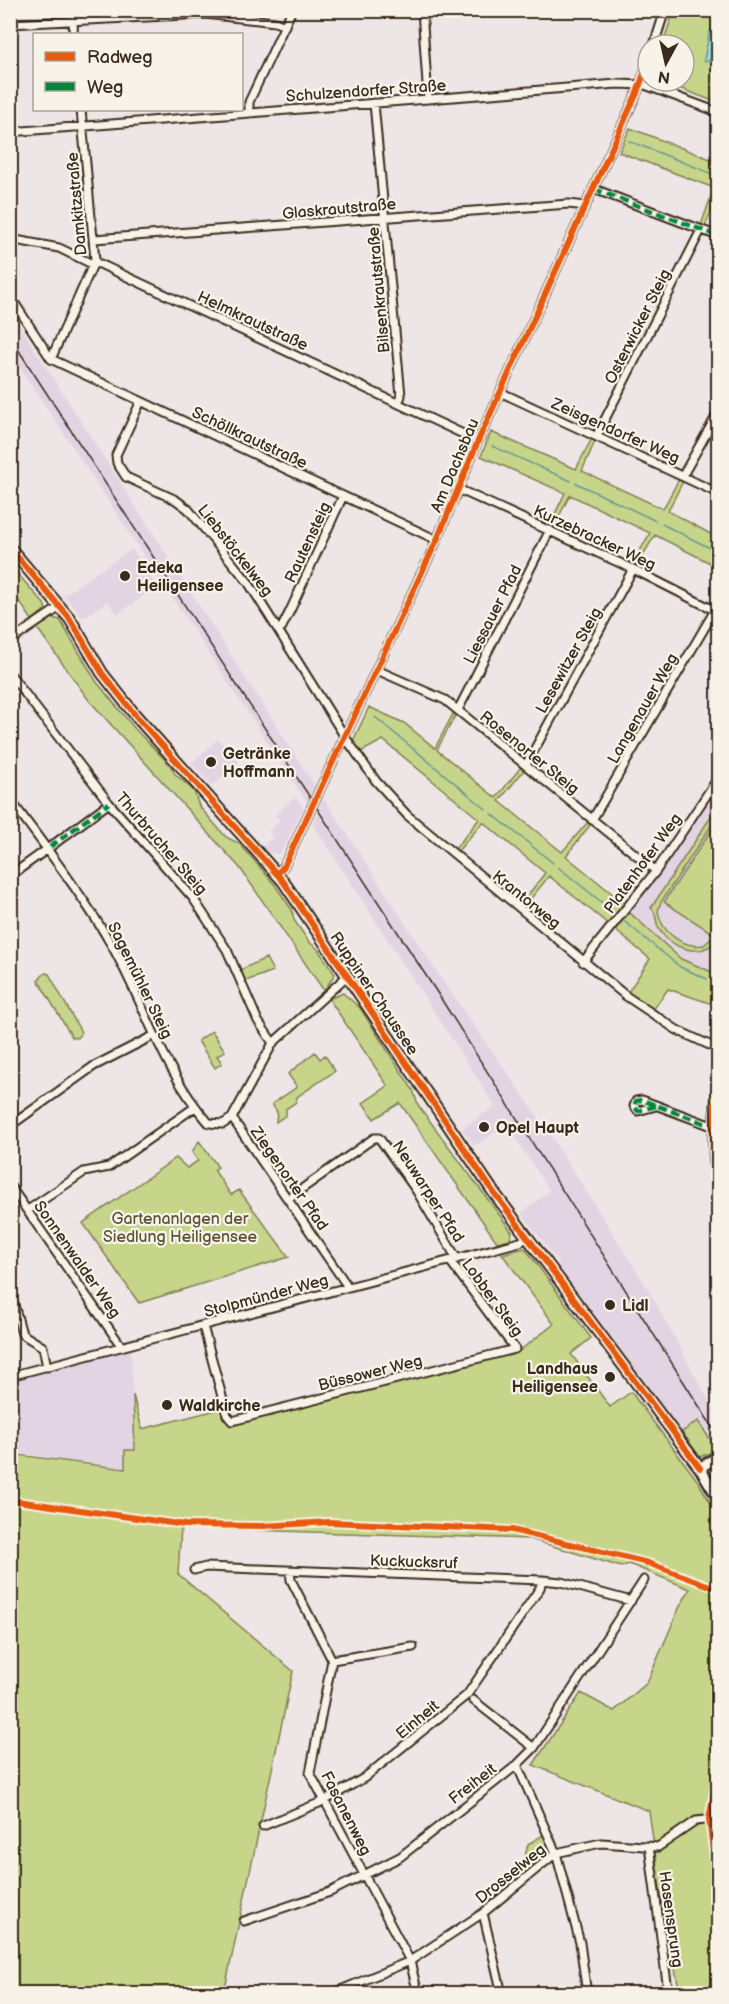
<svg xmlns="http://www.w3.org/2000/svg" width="729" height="2004" font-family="'Balsamiq Sans',sans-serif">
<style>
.built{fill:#e3d4e3}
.green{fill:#c6d589;stroke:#808054;stroke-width:1.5}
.water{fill:#8bdde2;stroke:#6b9594;stroke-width:1.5}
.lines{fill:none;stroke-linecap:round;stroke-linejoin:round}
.stream{stroke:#6b9594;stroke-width:1.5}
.street-casing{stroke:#3b2a1e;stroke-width:11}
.secondary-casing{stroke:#3b2a1e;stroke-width:14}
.street{stroke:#f7f3e8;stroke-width:7}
.secondary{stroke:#f7f3e8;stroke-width:9}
.tram{stroke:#3b2a1e;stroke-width:1.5}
.quiet{stroke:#00873e;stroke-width:4.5;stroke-dasharray:9 4.5;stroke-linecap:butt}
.cycleway-casing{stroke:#f7f3e8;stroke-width:10}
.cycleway{stroke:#e8590c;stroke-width:6}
.poi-dot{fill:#3b2a1e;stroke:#f7f3e8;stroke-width:2}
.labels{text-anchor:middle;stroke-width:4.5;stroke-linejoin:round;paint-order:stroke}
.street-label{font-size:16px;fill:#3b2a1e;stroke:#f7f3e8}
.poi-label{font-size:16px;font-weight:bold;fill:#3b2a1e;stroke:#f7f3e8;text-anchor:start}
.park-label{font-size:16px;fill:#5e5539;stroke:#f7f3e8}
</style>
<rect width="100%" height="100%" fill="#eee5e6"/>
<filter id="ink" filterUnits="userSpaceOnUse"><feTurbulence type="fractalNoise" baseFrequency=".0167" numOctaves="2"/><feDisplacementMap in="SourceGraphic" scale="12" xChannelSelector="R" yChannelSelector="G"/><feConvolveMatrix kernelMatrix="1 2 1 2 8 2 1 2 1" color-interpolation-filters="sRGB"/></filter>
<g filter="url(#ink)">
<!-- built -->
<path class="built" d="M10 311 315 786 307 802 11 354Z
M132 549 157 587 117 614 108 601 83 618 64 595Z
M218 739 239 762 212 786 191 763Z
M718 786V965L712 972 681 959 629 912 668 862Z
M295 797 303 808 284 847 279 854 269 853 262 846 273 838 269 831 280 821 275 815Z
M323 797 442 980 546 1128 648 1289 718 1418 717 1450 698 1421 682 1432 558 1266 560 1264 521 1213 550 1191 507 1125 474 1146 462 1129 495 1106 313 824Z
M131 1349 135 1450 125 1469 13 1452 11 1380Z"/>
<!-- green -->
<path class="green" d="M674 11H718V103L661 81H684V45H662Z
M630 128 718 162V192L705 227 701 225 714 188 619 152Z
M491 432 576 469 592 438 596 439 582 471 663 509 679 479 683 481 668 511 718 538V567L655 535 637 565 633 563 650 533 570 495 554 526 550 524 565 493 481 456Z
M10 565 44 604 46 609 32 620 11 589 14 587 11 582Z
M53 618 60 620 96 681 135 729 170 765 175 774 194 791 199 806 226 837 240 844 275 885 292 910 294 920 309 942 317 948 335 974 324 991 240 868 88 699 37 628Z
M369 707 404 723 435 748 454 712 456 714 437 750 496 798 521 767 524 770 499 801 562 852 588 822 591 824 566 856 625 904 608 924 549 876 524 907 521 904 545 873 483 822 457 852 454 850 479 819 383 740 361 752 353 741Z
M714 812 718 814V821L711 826 661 902 658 911C661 933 683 948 704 945L718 932V938C703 960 671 949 659 929 655 922 657 912 651 908Z
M712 829 718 833V929L715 935 664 902Z
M629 912 681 959 712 972 718 965V1006L668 989 653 1010 628 992 650 959 615 930Z
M266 958 273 971 246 981 240 970Z
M45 973 49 974 81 1032 78 1038 72 1037 38 980Z
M343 993 360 1008 413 1090 418 1105 512 1232 510 1239 497 1242 400 1103 374 1119 363 1103 388 1086 329 999Z
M212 1031 225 1051 217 1056 222 1063 215 1068 198 1041Z
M315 1052 320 1059 325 1055 335 1071 297 1097 296 1102 286 1109V1115L276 1122 277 1112 272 1104 297 1087 288 1074Z
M199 1141 218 1167 214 1170 231 1195 239 1190 289 1257 139 1303 83 1223 176 1158 187 1168 198 1161 192 1152Z
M525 1248 591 1338 571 1354 610 1407 631 1392 697 1480 718 1515V1993H680L664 1917 649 1811 533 1765 581 1693 614 1711 647 1683 680 1606 690 1589 629 1564 621 1567 530 1539 181 1528 178 1574 293 1671 224 1993H11V1454L125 1469V1450H135L133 1395 142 1429 220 1409 232 1421 515 1349 519 1351 554 1324 502 1254Z
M698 1421 717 1450 700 1457 682 1432Z
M545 1834 552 1851 534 1868 525 1856 528 1844Z"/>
<!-- water -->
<path class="water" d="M718 19V64L712 59 705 62 704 59 709 34Z"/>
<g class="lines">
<!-- stream -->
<path class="stream" d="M629 141 718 176
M492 446 571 481
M576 483 656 521
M662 524 718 552
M375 717 486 809
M491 813 553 863
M558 867 615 913
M624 921 680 967 707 979"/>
<defs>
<path id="street" d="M422 10 428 99
M10 24 205 14 275 22 285 26
M73 34 74 10
M654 45 665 10
M374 103 401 396 398 403
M249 112V102L292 10
M10 132 617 84 645 85 718 112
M594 189 718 236
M10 239 59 248 90 263 100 264 478 441
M94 239 569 204 585 206
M10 296 51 359
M51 359 437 540
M51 359 95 260 81 110
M502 393 718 493
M141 401 116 455 117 463 126 477 176 500 188 509 248 582 345 737 376 781 407 815 626 996 677 1030 718 1049
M597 435 701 230
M683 475 718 413
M458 489 633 569 718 612
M278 629 282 627 290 611 343 496
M10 641 60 607
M377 670 445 700 656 871
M10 674 109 803 193 898 227 950 258 1021 273 1043
M458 710 550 530
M526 765 633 569
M10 799C45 847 83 895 112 946 146 1006 162 1070 209 1123L223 1124 232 1118 273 1043 347 976
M592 820 715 610
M50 847 109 803
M277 874 284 866 437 540 478 441 637 93 648 62
M10 876 46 850
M583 962 656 871 718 778
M718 1082C712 1119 710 1154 718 1190
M656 1106 638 1111 634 1106 636 1101 642 1100 712 1126
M232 1118 348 1287
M10 1126 94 1066 153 1036
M10 1186 122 1347
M289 1198 374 1138H379L416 1190 457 1259
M28 1210 84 1172 109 1167 195 1107
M10 1290 22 1334 43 1347 47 1367
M203 1326 227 1415 232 1421 515 1349 450 1261
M10 1376 520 1242 527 1238
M194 1570 206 1567 542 1580 561 1582 631 1601
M290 1571 291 1580 332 1660 310 1773 410 1961 418 1994
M332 1660 413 1647
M473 1700 534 1748
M517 1765 556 1853 580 1943 587 1994
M263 1826 324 1801 364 1778 467 1695 540 1588 542 1580
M649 1846 667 1983 672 1994
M483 1913 502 1994
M244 1921 330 1892 400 1857 517 1765 534 1748 644 1580
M331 1994 410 1961 483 1913 556 1853 601 1843 658 1847 696 1821 715 1819"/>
<path id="secondary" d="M10 548 70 619 102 673 136 716 283 881 492 1190 700 1468 718 1498
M700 1468 718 1456
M718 1794 715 1819 718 1844"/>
</defs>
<!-- street casing -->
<use href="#street" class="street-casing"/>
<!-- secondary casing -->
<use href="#secondary" class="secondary-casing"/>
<!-- street -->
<use href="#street" class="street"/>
<!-- secondary -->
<use href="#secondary" class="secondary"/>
<!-- tram -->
<path class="tram" d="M10 337 438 994 718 1436"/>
<!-- quiet -->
<path class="quiet" d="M594 189 718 236
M50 847 109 803
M656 1106 638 1111 634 1106 636 1101 642 1100 712 1126"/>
<defs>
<path id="cycleway" d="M10 548 70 619 102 673 136 716 283 881 492 1190 700 1468
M277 874 284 866 437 540 478 441 637 93 648 62
M718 1082C712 1119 710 1154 718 1190
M10 1500 185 1525 263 1526 329 1522 512 1530 648 1563 718 1589
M718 1769 709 1819 718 1887"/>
</defs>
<!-- cycleway casing -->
<use href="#cycleway" class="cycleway-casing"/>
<!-- cycleway -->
<use href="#cycleway" class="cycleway"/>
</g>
</g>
<!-- markers -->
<g class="poi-dot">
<circle cx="125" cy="576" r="6"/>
<circle cx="211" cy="762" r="6"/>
<circle cx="484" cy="1127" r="6"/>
<circle cx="610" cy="1305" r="6"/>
<circle cx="610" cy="1377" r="6"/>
<circle cx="167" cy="1405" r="6"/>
</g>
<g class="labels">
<!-- street labels -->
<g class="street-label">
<text transform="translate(366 90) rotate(-4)" y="6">Schulzendorfer Straße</text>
<text transform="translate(76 204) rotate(-95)" y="6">Damkitzstraße</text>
<text transform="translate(339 208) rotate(-5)" y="6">Glaskrautstraße</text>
<text transform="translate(378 290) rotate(-95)" y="6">Bilsenkrautstraße</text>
<text transform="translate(253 320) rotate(25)" y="6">Helmkrautstraße</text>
<text transform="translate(637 326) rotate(-63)" y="6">Osterwicker Steig</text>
<text transform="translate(616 430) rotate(24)" y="6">Zeisgendorfer Weg</text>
<text transform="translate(250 437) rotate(25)" y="6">Schöllkrautstraße</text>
<text transform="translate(454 465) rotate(-67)" y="6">Am Dachsbau</text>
<text transform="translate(595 537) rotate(25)" y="6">Kurzebracker Weg</text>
<text transform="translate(307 542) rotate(-65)" y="6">Rautensteig</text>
<text transform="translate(236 550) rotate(52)" y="6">Liebstöckelweg</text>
<text transform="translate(492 614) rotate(-63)" y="6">Liessauer Pfad</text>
<text transform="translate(568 660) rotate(-61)" y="6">Lesewitzer Steig</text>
<text transform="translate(642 708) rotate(-60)" y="6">Langenauer Weg</text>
<text transform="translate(530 752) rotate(39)" y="6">Rosenorter Steig</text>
<text transform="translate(162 843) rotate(49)" y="6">Thurbrucher Steig</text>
<text transform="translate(642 863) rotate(-54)" y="6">Platenhofer Weg</text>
<text transform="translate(527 899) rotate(39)" y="6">Krantorweg</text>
<text transform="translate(141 980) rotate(64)" y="6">Sagemühler Steig</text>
<text transform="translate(375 993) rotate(56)" y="6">Ruppiner Chaussee</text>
<text transform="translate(290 1178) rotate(55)" y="6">Ziegenorter Pfad</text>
<text transform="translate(429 1191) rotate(57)" y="6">Neuwarper Pfad</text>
<text transform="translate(78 1259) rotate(55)" y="6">Sonnenwalder Weg</text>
<text transform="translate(266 1295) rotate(-15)" y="6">Stolpmünder Weg</text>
<text transform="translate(493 1297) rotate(54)" y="6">Lobber Steig</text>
<text transform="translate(370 1372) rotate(-14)" y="6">Büssower Weg</text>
<text transform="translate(414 1561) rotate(2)" y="6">Kuckucksruf</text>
<text transform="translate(417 1719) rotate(-40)" y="6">Einheit</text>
<text transform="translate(472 1783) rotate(-38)" y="6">Freiheit</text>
<text transform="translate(347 1813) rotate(63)" y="6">Fasanenweg</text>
<text transform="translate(510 1873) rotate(-39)" y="6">Drosselweg</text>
<text transform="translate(672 1919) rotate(82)" y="6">Hasensprung</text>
</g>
<!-- poi labels -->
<g class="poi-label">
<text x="137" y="573">Edeka<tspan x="137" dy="18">Heiligensee</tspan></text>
<text x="223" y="759">Getränke<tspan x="223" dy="18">Hoffmann</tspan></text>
<text x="496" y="1133">Opel Haupt</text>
<text x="622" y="1311">Lidl</text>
<text x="598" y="1374" text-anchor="end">Landhaus<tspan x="598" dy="18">Heiligensee</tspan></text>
<text x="179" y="1411">Waldkirche</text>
</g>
<!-- park labels -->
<g class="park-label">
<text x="180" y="1224">Gartenanlagen der<tspan x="180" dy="18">Siedlung Heiligensee</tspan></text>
</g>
</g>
<!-- margin -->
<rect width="729" height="2004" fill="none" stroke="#f7f3e8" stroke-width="36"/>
<rect x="18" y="18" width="693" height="1968" fill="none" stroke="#3b2a1e" stroke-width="2" filter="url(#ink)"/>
<!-- legend -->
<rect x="33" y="33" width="210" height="78" fill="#f7f3e8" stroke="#aca397" stroke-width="1.5"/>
<rect x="45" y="52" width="30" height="9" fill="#e8590c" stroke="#aca397" stroke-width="1.5"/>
<text x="87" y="63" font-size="18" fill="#3b2a1e">Radweg</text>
<rect x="45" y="82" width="30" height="9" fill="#00873e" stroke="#aca397" stroke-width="1.5"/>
<text x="87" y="93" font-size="18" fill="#3b2a1e">Weg</text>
<!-- north arrow -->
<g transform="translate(666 63) rotate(188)"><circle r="28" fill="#f7f3e8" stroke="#aca397" stroke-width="1.5"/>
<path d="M0-4.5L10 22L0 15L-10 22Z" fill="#3b2a1e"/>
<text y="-9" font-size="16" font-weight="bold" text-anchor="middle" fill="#3b2a1e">N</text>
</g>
</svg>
